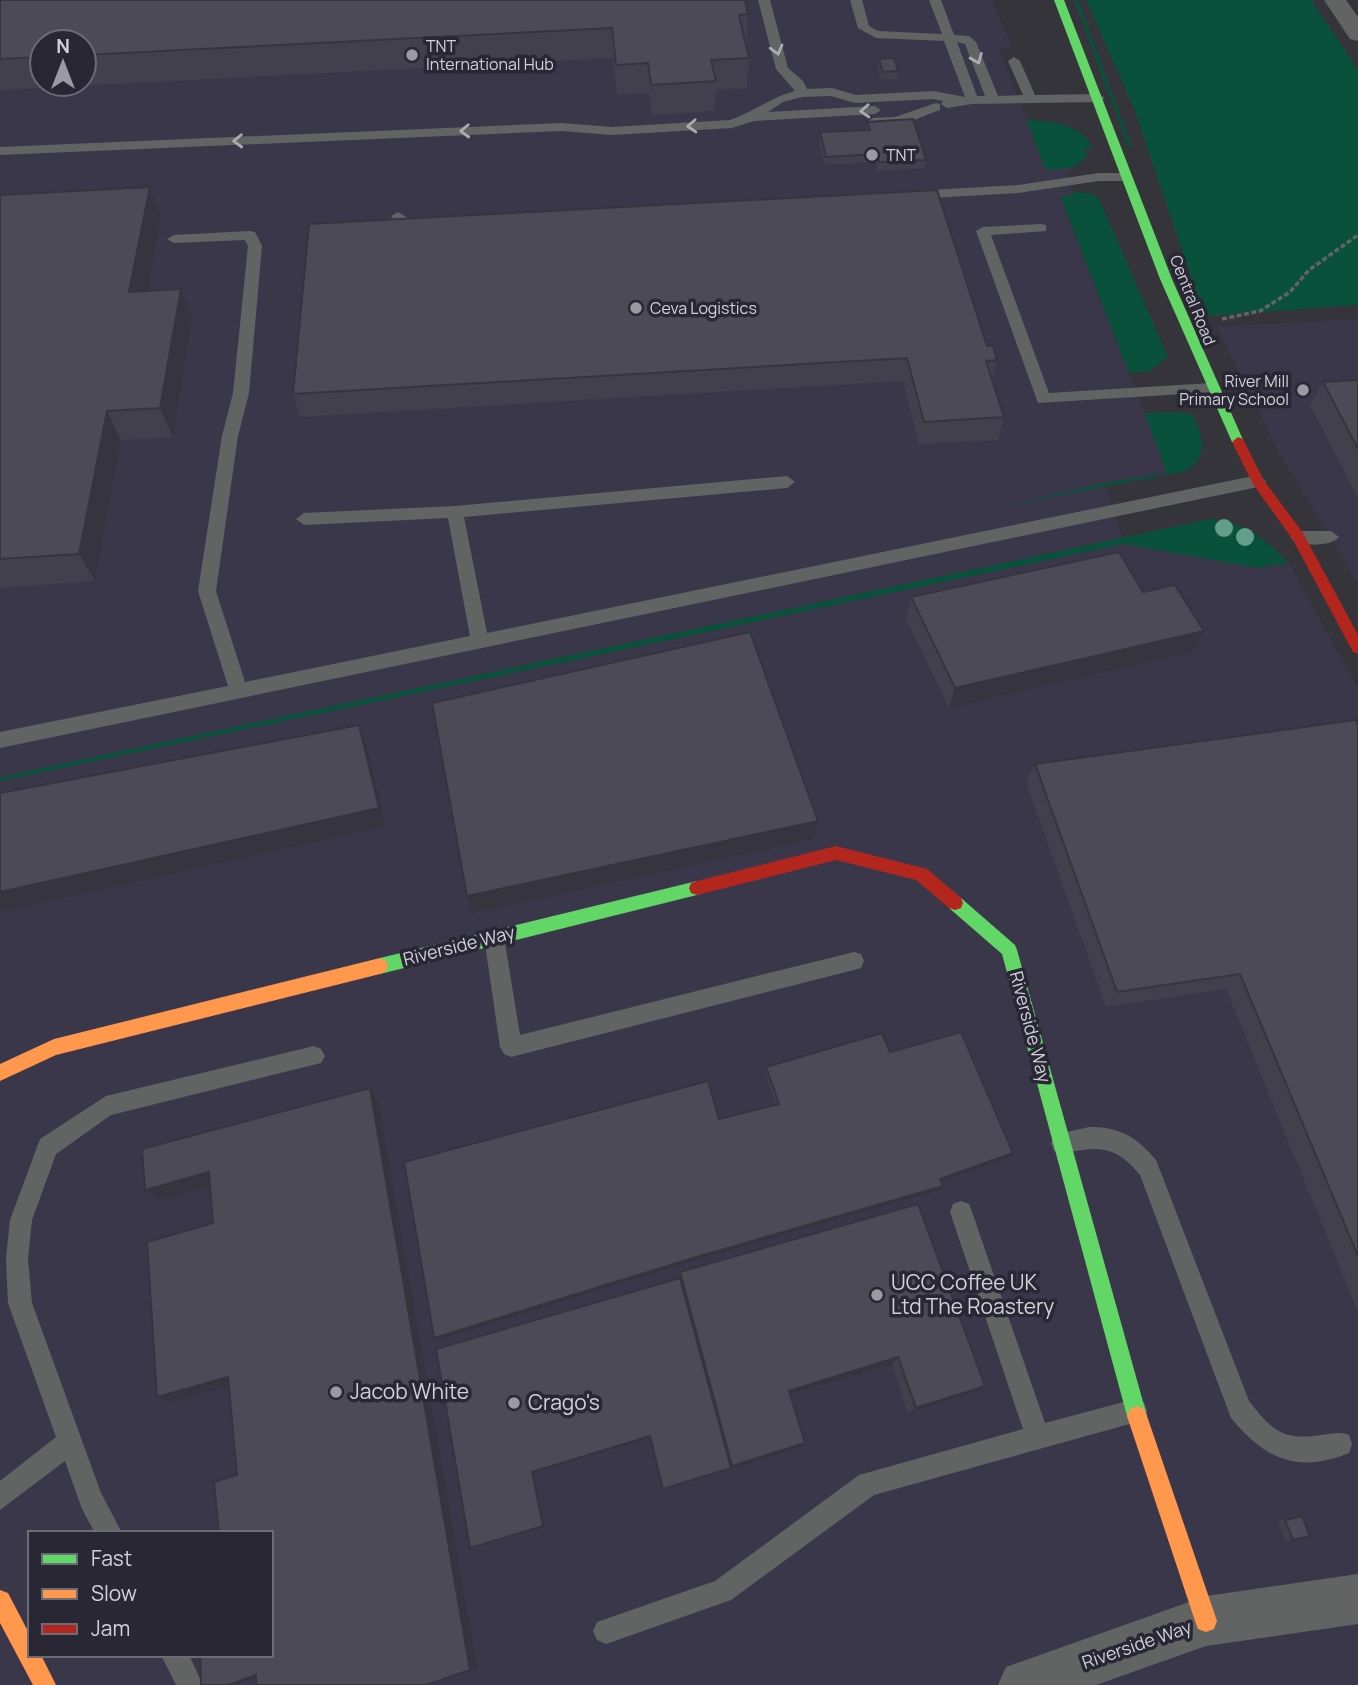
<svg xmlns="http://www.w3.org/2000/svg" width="1358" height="1685" font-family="Manrope,sans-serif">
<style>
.built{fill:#3b374a;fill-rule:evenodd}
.green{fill:#09513b}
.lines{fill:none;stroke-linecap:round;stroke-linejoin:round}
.path{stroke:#626466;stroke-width:3.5;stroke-dasharray:5 2.5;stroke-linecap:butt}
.lane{fill:#626464;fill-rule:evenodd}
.street{fill:#626464;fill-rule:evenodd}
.fast{fill:#63d668;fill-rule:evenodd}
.slow{fill:#ff974d;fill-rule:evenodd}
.jam{fill:#b3261e;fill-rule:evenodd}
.tree{fill:#639f88}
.wall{fill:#42404c;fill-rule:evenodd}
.shaded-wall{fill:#36343e}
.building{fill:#4d4a58;stroke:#36343e;stroke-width:2}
.oneway{stroke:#ababb1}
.poi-dot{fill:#9b9aa2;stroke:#292734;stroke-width:2.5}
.labels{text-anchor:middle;stroke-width:7;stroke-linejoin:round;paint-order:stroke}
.far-poi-label{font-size:16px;fill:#d2d1da;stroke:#292734;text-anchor:start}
.far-street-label{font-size:16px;fill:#d2d1da;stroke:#292734}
.street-label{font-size:18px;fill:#d2d1da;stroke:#292734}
.near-poi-label{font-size:21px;fill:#d2d1da;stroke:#292734;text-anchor:start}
</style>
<rect width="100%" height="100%" fill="#35343b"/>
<!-- built -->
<path class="built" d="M0 0H992L1012 47 999 48 1042 159H1068L1074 171 1066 172 1074 195 1060 197 1168 473 1105 483 1124 543 1288 563 1358 688V1685H0ZM42 42H84V84H42ZM30 1533H271V1655H30Z
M1358 319V583L1279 453 1217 327Z"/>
<!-- green -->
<path class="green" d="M1074 0H1078L1132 147H1128Z
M1086 0H1311L1358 70V305L1204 316 1135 111Z
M1026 120C1050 120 1081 124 1093 148H1085L1087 157 1072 168 1046 170Z
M1073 191 1094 194 1100 201 1168 357 1150 371 1129 373 1060 196 1074 195Z
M1179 412 1193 415C1203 439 1210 454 1186 471L999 507 1105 483 1167 473 1144 413Z
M1209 519C1244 523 1265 537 1288 563L1257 568 1124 544 0 781V777Z"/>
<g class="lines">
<!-- path -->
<path class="path" d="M1222 319 1260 311 1290 292 1309 270 1358 235"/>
<!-- lane -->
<path class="lane" d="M758 0H770L788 68 803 81 807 89 832 88 856 95 933 91 965 97 944 41 876 38 858 28 850 0H862L869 26 878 31 942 34 929 0H941L954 35 969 36 976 42 998 96 1023 95 1008 61 1014 57 1020 61 1035 95 1099 94 1105 98 1099 102 972 104 947 108 941 104 943 101 933 99 855 103 831 96 802 97 783 102 768 112 875 106 881 110 875 114 754 121 732 128 612 135 562 131 0 155V147L562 123 612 127 730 120C754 112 771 97 795 91L776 69ZM957 42 965 44 985 96H977Z
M936 103 940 104V110C921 116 885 136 867 122L873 118 895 117Z
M1099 173H1126L1133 177 1126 181H1099L1018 193 914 199 907 195 914 191 1018 185Z
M398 212 408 218 426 219 433 223 426 227 399 225 391 216Z
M1041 224 1046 225V231L991 235 1049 393 1211 383 1219 388 1216 392 1038 403 976 231 983 227Z
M250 231 255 232 262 246 249 393 238 436 216 591 245 682 470 636 448 518 304 525 296 519 304 513 455 506 787 476 795 482 787 488 464 517 487 633 1258 475 1266 481 1258 487 0 748V732L228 686 198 591 222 436 233 393 248 246 245 240 174 243 167 239 174 235Z
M1298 531H1331L1339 537C1332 547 1297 547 1290 537Z
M494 928 501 931 504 937 520 1035 854 952 861 954 864 961 861 968 854 970 511 1057 504 1054 500 1047 484 937 487 931Z
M314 1046 321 1049 325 1056 321 1063 111 1115 56 1154 32 1220 28 1259 32 1303 101 1493 122 1533H95L82 1509 65 1461 0 1510V1481L56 1437 8 1303 6 1259 10 1220 40 1139 106 1096Z
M1089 1127C1119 1126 1138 1138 1156 1160L1249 1401C1272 1430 1282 1441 1321 1435 1332 1434 1338 1431 1349 1435L1352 1444 1349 1453C1297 1474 1265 1459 1231 1418L1140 1175C1121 1152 1106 1145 1076 1151 1067 1152 1063 1154 1054 1151L1051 1143 1054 1135Z
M961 1201 969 1204 972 1212 1045 1423 1135 1399 1144 1402 1147 1411 1144 1420 874 1495 731 1600 606 1644 597 1640 593 1631 597 1622 715 1581 859 1475 1023 1429 950 1212 953 1204Z
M161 1655H189L203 1685H176Z"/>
<!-- street -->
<path class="street" d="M1324 0H1346L1358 17V41L1350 39Z
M1358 1574V1624L1206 1646 1096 1685H998L1006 1667 1206 1596Z"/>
<!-- fast -->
<path class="fast" d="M1054 0H1064L1172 279 1244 442 1243 445 1238 447 1232 442 1160 279Z
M697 881 703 883 705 888 703 893 697 895 380 974 374 971 372 966 374 961 380 958Z
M955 896 961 898 1015 945 1017 950 1147 1416 1144 1423 1137 1426 1130 1423 1127 1416 1002 954 949 908 947 903 949 898Z"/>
<!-- slow -->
<path class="slow" d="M380 958 386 961 388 966 386 971 380 974 56 1055 0 1081V1064L54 1039Z
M1137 1406 1144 1409 1147 1416 1217 1621 1214 1629 1206 1632 1198 1629 1195 1621 1127 1416 1130 1409Z
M0 1590 8 1593 30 1635V1655H41L56 1685H33L0 1623Z"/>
<!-- jam -->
<path class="jam" d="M1238 437 1243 439 1263 479 1303 533 1358 635V654L1353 652 1293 540 1253 484 1232 442Z
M836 846 927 869 961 898 963 903 961 908 955 910 949 908 916 880 836 860 697 895 691 893 689 888 691 883 697 881Z"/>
</g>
<!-- trees -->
<g class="tree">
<circle cx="1224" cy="528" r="9"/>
<circle cx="1245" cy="537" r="9"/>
</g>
<!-- wall -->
<path class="wall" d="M0 0 748 14 747 44H746L749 58 747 88 716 90 715 111 652 115 649 93 617 95 613 58 0 90ZM42 42H84V84H42Z
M879 59 898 71 897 79 881 80 878 67Z
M867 122 926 160 925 168 878 171 876 162 825 165 819 141 820 132 866 130Z
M150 187 161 217 147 291 192 318 173 437 121 440 95 581 0 588V195Z
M987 346 997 360 992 380 1004 417 998 440 919 444 903 381 300 417 293 394Z
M1358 380V498L1310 405 1323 382Z
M1143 592 1204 631 1192 652 949 708 906 618 911 597Z
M1358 725V1312L1226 989 1106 1007 1026 782 1035 764Z
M890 1052 1013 1153 1010 1157 941 1182 940 1190 693 1261 437 1340 434 1338 719 1119 776 1104 765 1072 766 1067Z
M918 1204 976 1391 908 1413 892 1364 791 1395 801 1447 663 1490 651 1437 534 1473 544 1526 472 1549 680 1278V1272Z
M1295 1516H1302L1293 1540 1286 1541 1278 1521Z"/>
<!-- shaded-wall -->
<path class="shaded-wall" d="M150 187 161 217 142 321 129 292Z
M181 289 192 318 173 437 160 408Z
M107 411 121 440 95 581 79 554Z
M1204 631 1192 652 949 708 955 688Z
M359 725 366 744 386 826 0 912V892Z
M818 821 814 839 472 913 467 896Z
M370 1088 378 1101 477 1667 470 1670Z
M1013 1153 1010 1157 937 1183 940 1179Z
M209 1172 222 1183 160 1200 145 1190Z
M943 1186 940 1190 693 1261 437 1340 434 1338 693 1258Z
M898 1357 892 1364 786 1396 789 1391Z
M228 1377 242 1382 173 1402 157 1397Z
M985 1386 976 1391 908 1413 916 1408Z
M650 1436 651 1437 534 1473 544 1526 470 1548 532 1472Z
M805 1443 801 1447 663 1490 731 1468 732 1466Z
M270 1672 232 1685H228L256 1675Z"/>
<!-- building -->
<path class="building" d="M0 0H745L748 14 739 15 749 58 711 60 716 81 651 85 648 63 616 65 612 28 84 55V42H42V57L0 59Z
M894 58 898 71 883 72 879 59Z
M913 119 926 160 879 162 877 154 826 157 820 132 870 130 867 122Z
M150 187 129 292 181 289 160 408 107 411 79 554 0 559V195Z
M937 190 987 346H993L997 360 986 361 1004 417 924 422 907 358 293 394 309 224Z
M1358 380V449L1323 382Z
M1119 552 1143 592 1175 585 1204 631 955 688 911 597Z
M750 632 818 821 467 896 432 703Z
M1355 720 1358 725V1256L1240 974 1117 992 1035 764Z
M359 725 379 808 0 892V793Z
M961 1032 1013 1153 940 1179 943 1186 693 1258 434 1338 404 1162 708 1081 719 1119 779 1104 766 1067 882 1033 890 1052Z
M370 1088 470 1670 426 1685H256V1675L228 1685H201L200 1655H271V1533H219L214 1482 237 1475 228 1377 157 1397 147 1242 213 1223 209 1172 145 1190 142 1149Z
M918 1204 985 1386 916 1408 898 1357 789 1391 805 1443 732 1466 680 1272Z
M680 1278 731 1468 663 1489 650 1436 532 1472 543 1526 470 1548 436 1349Z
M1302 1516 1310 1536 1293 1540 1285 1520Z"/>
<!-- one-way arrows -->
<defs><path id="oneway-chevron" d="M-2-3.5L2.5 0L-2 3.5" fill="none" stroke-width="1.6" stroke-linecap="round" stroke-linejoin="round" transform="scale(1.75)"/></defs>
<g class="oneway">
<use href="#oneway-chevron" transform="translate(777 50) rotate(75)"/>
<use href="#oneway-chevron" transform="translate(977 59) rotate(68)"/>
<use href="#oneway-chevron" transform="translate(865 111) rotate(177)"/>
<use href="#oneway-chevron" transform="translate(692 126) rotate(177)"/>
<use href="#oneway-chevron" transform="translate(465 131) rotate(178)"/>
<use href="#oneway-chevron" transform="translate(238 141) rotate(178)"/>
</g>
<!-- markers -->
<g class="poi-dot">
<circle cx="412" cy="55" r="7"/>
<circle cx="872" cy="155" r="7"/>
<circle cx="636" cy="308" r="7"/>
<circle cx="1303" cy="390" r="7"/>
<circle cx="877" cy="1295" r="7"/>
<circle cx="336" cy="1392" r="7"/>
<circle cx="514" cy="1403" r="7"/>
</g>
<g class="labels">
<!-- far-poi labels -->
<g class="far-poi-label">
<text x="426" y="52">TNT<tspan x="426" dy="18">International Hub</tspan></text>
<text x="886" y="161">TNT</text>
<text x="650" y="314">Ceva Logistics</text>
<text x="1289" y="387" text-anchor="end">River Mill<tspan x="1289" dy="18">Primary School</tspan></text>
</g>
<!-- far-street labels -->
<g class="far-street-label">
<text transform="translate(1193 300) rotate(68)" y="6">Central Road</text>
</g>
<!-- street labels -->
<g class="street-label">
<text transform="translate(459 946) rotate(-14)" y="6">Riverside Way</text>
<text transform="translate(1030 1027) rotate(75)" y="6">Riverside Way</text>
<text transform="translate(1137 1645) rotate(-19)" y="6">Riverside Way</text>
</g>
<!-- near-poi labels -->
<g class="near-poi-label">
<text x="891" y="1290">UCC Coffee UK<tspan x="891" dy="24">Ltd The Roastery</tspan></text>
<text x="350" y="1399">Jacob White</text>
<text x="528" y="1410">Crago's</text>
</g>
</g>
<!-- legend -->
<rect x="28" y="1531" width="245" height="126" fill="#292734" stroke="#6d6b76" stroke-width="2"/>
<rect x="42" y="1554" width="35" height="10" fill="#63d668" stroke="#6d6b76" stroke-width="2"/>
<text x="91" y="1566" font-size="21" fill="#d2d1da">Fast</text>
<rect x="42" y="1589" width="35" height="10" fill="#ff974d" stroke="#6d6b76" stroke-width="2"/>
<text x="91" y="1601" font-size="21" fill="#d2d1da">Slow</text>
<rect x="42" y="1624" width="35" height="10" fill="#b3261e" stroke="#6d6b76" stroke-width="2"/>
<text x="91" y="1636" font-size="21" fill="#d2d1da">Jam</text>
<!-- north arrow -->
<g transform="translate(63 63)"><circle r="33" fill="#292734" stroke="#6d6b76" stroke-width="2"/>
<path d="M0-5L12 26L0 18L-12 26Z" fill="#9b9aa2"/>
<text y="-10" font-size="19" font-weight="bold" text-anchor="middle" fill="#d2d1da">N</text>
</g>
</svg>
